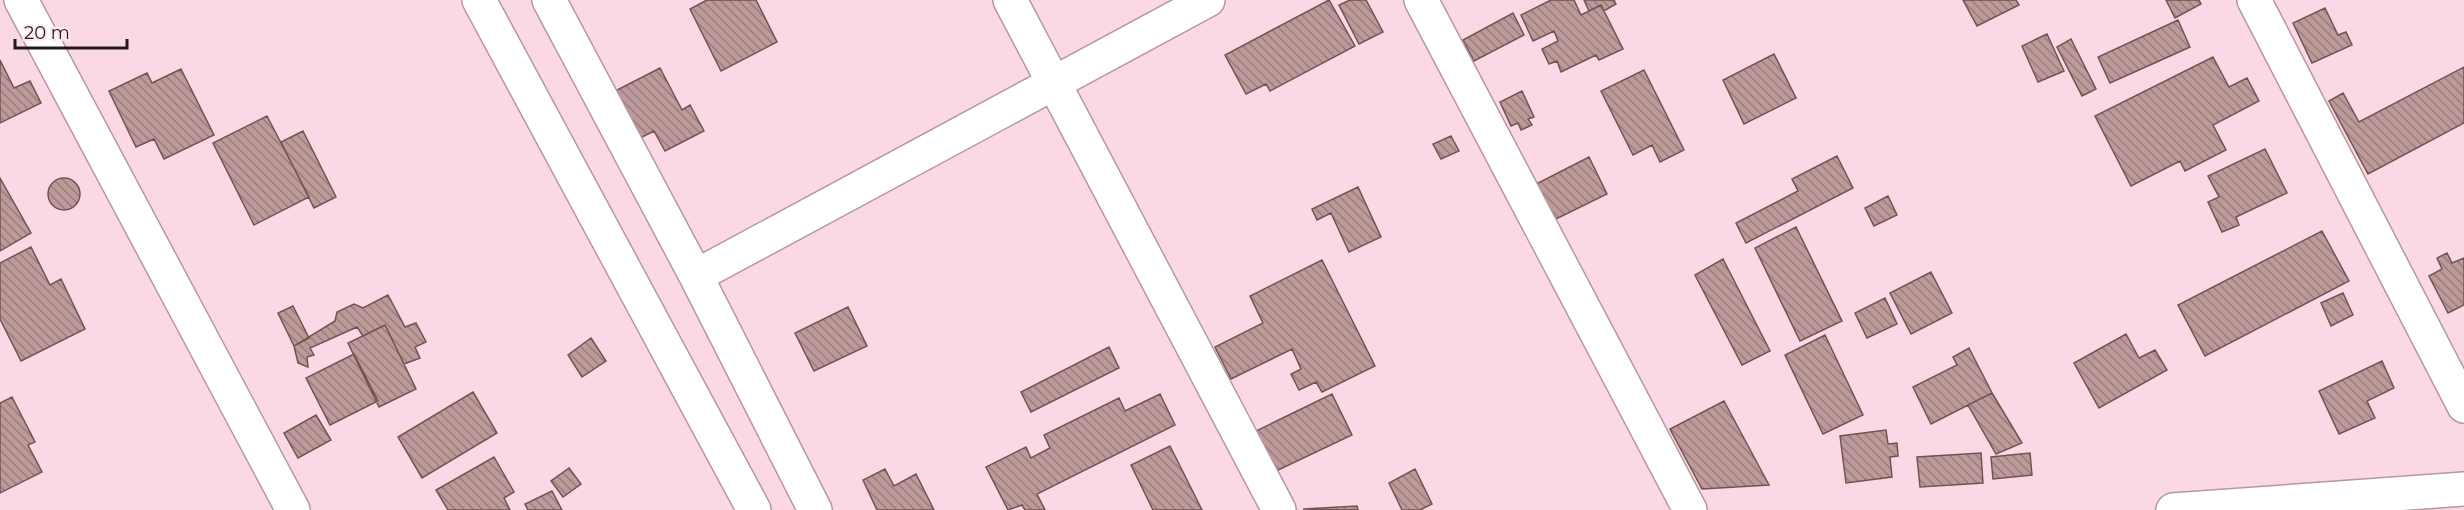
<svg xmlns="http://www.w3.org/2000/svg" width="2464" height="510" font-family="Montserrat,sans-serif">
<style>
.building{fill:url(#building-back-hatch);stroke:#725352;stroke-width:1.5}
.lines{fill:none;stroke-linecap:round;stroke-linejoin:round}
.street-casing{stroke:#b797a5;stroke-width:36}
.street{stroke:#fff;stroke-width:33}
</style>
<defs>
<pattern id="building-back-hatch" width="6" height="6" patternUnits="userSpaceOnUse" patternTransform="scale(1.5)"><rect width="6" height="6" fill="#bd9a99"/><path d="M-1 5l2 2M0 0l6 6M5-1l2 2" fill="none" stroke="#997d7c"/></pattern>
</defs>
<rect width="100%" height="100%" fill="#fad8e6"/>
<!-- building -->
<path class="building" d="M707 0H756L777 42 721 71 690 9Z
M1329 0 1355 46 1270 91 1266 84 1246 94 1225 55Z
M1350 0H1366L1383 32 1359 44 1339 5Z
M1551 0H1574L1581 15 1601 5 1623 49 1599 60 1596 55 1561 72 1557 61 1549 64 1542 49 1558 41 1554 31 1533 41 1521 15Z
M1584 0H1614L1616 4 1604 11 1601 5 1589 11Z
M1963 0H2016L2019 5 1977 26Z
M2166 0H2199L2201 4 2175 18Z
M2325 8 2338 35 2346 32 2352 45 2312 63 2293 23Z
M1513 13 1524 35 1474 61 1463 40Z
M2178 20 2190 47 2110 83 2098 57Z
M2047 34 2064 71 2038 82 2022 46Z
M2071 39 2096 89 2082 96 2057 47Z
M1774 54 1796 98 1744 124 1723 80Z
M2213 57 2229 87 2247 78 2259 101 2213 125 2226 150 2185 171 2180 161 2131 186 2095 116Z
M0 60 14 88 30 81 41 103 0 123Z
M2464 67V123L2368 174 2329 101 2343 93 2359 122Z
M660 68 682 110 690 105 704 131 665 151 654 131 640 138 615 91Z
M181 69 214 135 164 159 154 139 136 147 109 91 147 73 152 83Z
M1644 70 1684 150 1660 162 1652 145 1633 155 1601 91Z
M1522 91 1534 117 1528 119 1532 125 1521 130 1518 123 1511 126 1500 102Z
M267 116 309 197 254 225 213 143Z
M303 131 336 197 314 208 281 142Z
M1451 136 1459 151 1441 159 1433 144Z
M2265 149 2287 193 2236 217 2239 225 2222 232 2208 202 2219 197 2208 176Z
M1837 156 1853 188 1746 243 1736 223 1798 191 1792 179Z
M1589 157 1607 194 1554 220 1536 184Z
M0 178 31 233 0 251Z
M48 194a16 16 0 1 1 32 0a16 16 0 1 1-32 0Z
M1358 187 1381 237 1349 252 1331 213 1317 220 1312 209Z
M1888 196 1897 215 1874 226 1865 208Z
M1796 227 1842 321 1800 341 1755 248Z
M2322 231 2349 281 2205 356 2178 305Z
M31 247 50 285 61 279 85 329 21 361 0 319V263Z
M2447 253 2452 263 2464 258V305L2448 313 2429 276 2442 269 2437 258Z
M1723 259 1770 351 1742 365 1695 275Z
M1322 260 1375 366 1322 392 1316 382 1299 390 1291 374 1301 369 1292 349 1231 379 1215 347 1263 323 1250 296Z
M1931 272 1952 313 1911 334 1890 293Z
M2343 293 2353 315 2331 326 2321 303Z
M388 295 405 327 416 323 426 342 415 347 420 358 404 364 385 325 363 336 357 327 310 348 314 355 307 357 308 367 298 363 294 346 335 321 337 312 354 304 363 308Z
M1885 298 1897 324 1867 338 1855 313Z
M293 306 309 338 294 346 278 313Z
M848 307 867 346 814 371 795 333Z
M385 325 416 389 379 407 348 343Z
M2126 334 2139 358 2155 350 2167 370 2099 408 2074 363Z
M1825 335 1863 415 1823 434 1785 355Z
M591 338 606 361 582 377 568 355Z
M1109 347 1119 368 1031 412 1021 392Z
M1969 348 1992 393 1931 424 1913 387 1957 365 1953 357Z
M354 354 378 401 330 425 306 378Z
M2382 361 2394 388 2367 401 2375 418 2339 434 2319 391Z
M473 392 497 433 422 478 398 437Z
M1992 393 2022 443 1996 454 1968 405Z
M1160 394 1175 425 1037 494 1045 510H1025L1022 505 1008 510 986 467 1026 447 1031 458 1050 448 1044 435 1119 398 1125 411Z
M1332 394 1352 435 1274 472 1254 432Z
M12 397 35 442 28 445 42 472 0 493V403Z
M1724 401 1769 485 1702 489 1670 429Z
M316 415 331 440 298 458 284 433Z
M1886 430 1888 444 1897 443 1898 456 1890 457 1892 477 1846 483 1840 436Z
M1170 446 1202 510H1153L1131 465Z
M1981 453 1983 483 1920 487 1917 457Z
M2030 453 2032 475 1993 479 1991 457Z
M494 457 514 492 504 498 510 510H448L436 490Z
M569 468 581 484 563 497 551 481Z
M885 469 894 486 916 474 934 510H877L863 480Z
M1415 469 1432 504 1420 510H1402L1389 483Z
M552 491 562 510H528L525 504Z
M1357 506 1358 510 1303 509Z"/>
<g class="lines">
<defs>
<path id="street" d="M21 0 293 510
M479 0 754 510
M549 0 696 276 815 510
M1010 0 1279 510
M1421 0 1690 510
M2254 0 2464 406
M696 276 1208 0
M2173 510 2464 489"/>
</defs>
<!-- street casing -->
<use href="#street" class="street-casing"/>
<!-- street -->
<use href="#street" class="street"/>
</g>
<!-- scale -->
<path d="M15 39v9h112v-9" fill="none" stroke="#24181d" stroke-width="3"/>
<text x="24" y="39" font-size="18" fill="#24181d" stroke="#feeaf2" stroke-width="4.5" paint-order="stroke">20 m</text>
</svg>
